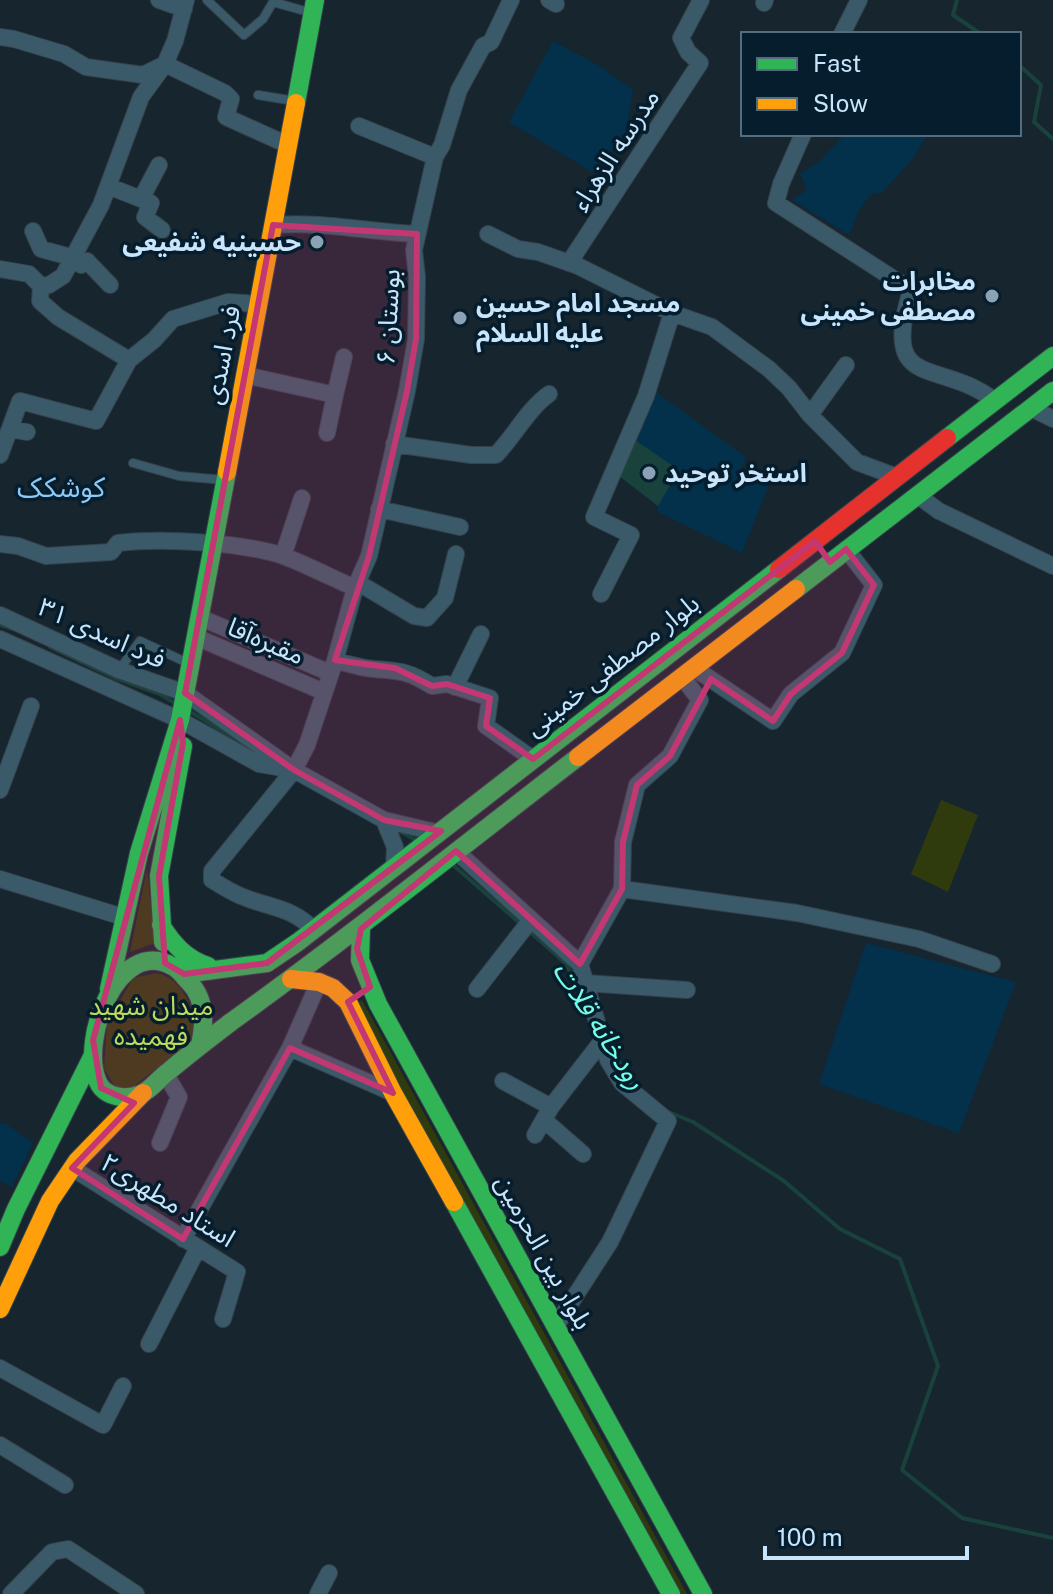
<svg xmlns="http://www.w3.org/2000/svg" width="1053" height="1594" font-family="'Public Sans','Noto Sans Arabic',sans-serif">
<style>
.built{fill:#03304a}
.green{fill:#303b0d}
.water{fill:#19423d}
.lines{fill:none;stroke-linecap:round;stroke-linejoin:round}
.stream{stroke:#19423d;stroke-width:4}
.lane-casing{stroke:#35424c;stroke-width:10}
.street-casing{stroke:#35424c;stroke-width:18}
.fast-casing{stroke:#35424c;stroke-width:20}
.slow-casing{stroke:#35424c;stroke-width:20}
.jam-casing{stroke:#35424c;stroke-width:20}
.lane{stroke:#3b5a69;stroke-width:8}
.street{stroke:#3b5a69;stroke-width:16}
.fast{stroke:#30b455;stroke-width:18}
.slow{stroke:#ff9f0a;stroke-width:18}
.jam{stroke:#e5322d;stroke-width:18}
.marked{fill:#c33773;fill-opacity:0.2;stroke:#c33773;stroke-width:6;stroke-linejoin:round}
.poi-dot{fill:#8aa2b3;stroke:#051d2d;stroke-width:3}
.labels{text-anchor:middle;stroke-width:7;stroke-linejoin:round;paint-order:stroke}
.street-label{font-size:26px;fill:#c8e5fb;stroke:#051d2d}
.poi-label{font-size:26px;font-weight:bold;fill:#c8e5fb;stroke:#051d2d;text-anchor:end}
.park-label{font-size:26px;fill:#bfdb5a;stroke:#051d2d}
.neighbourhood-label{font-size:28px;fill:#8ecaf5;stroke:#051d2d}
.water-label{font-size:28px;font-style:italic;fill:#74fee5;stroke:#051d2d}
</style>
<rect width="100%" height="100%" fill="#17252e"/>
<!-- built -->
<path class="built" d="M553 41 600 66 633 90 626 132 594 173 509 122Z
M845 134H928L914 157 882 193H872L860 208 849 235 792 200 807 189 800 174 820 161Z
M657 393 746 457 741 470 769 485 742 553 658 512V506L619 476Z
M866 943 1016 982 959 1133 819 1084Z
M5 1123 33 1143 12 1187 0 1181V1124Z"/>
<!-- green -->
<path class="green" d="M941 800 978 815 948 892 911 874Z
M147 869 155 943 130 952Z
M156 973C181 978 187 999 196 1020L189 1043 133 1087 116 1089 104 1068 107 1024 133 978Z
M362 1000 687 1594H682L647 1539 355 1004Z"/>
<!-- water -->
<path class="water" d="M635 440 679 470 658 506 619 476Z"/>
<g class="lines">
<!-- stream -->
<path class="stream" d="M957 0 953 15 981 34
M1019 65 1041 85 1034 122 1053 139
M0 625 13 629
M50 647 115 678 160 694 176 704
M191 712 248 747
M399 831 416 840
M453 865 522 925
M528 930 564 962 579 985
M612 1050 630 1080
M666 1111 693 1122 784 1181 840 1229 900 1259 938 1366 902 1470 962 1518 1053 1538"/>
<defs>
<path id="lane" d="M207 0 244 35 263 19 273 2 312 13
M258 95 295 101
M133 463 179 476 224 480
M119 670 140 641 190 664"/>
<path id="street" d="M159 0 184 9
M549 0 556 4
M764 3 765 0
M842 34 859 0
M0 37 14 39 64 54 86 67 143 75 165 64 225 93 231 99 226 117 288 145
M359 126 435 157
M803 134 781 184 776 203 911 290C880 394 939 357 995 401
M108 186 151 203 145 217 162 230
M141 199 159 165
M273 225C322 221 369 232 417 234
M33 231 41 249 74 258 81 265 87 261 110 285
M488 234 518 249 538 252 578 266 672 313 712 327 769 369 789 388 810 415 857 462 897 477
M569 263 700 63 688 52 681 38 701 0
M0 269 29 274 41 286 49 285 63 276 101 205 141 97 165 64 175 41 186 0
M41 286 40 301 58 317 129 360
M245 375 335 395 327 433
M335 395 344 357
M1031 408 1053 419
M810 415 846 365
M10 429 27 432
M394 444 471 455H496C515 435 528 409 549 394
M0 455 20 401 96 421 129 360 154 340 173 319 228 302 258 304
M917 495 939 511 1053 566
M379 509 460 527
M0 544 18 546 46 556 111 552 118 543C162 538 244 542 286 557 309 566 332 578 355 588
M283 556 302 498
M357 582 414 616 427 618 445 598 456 554
M601 594 631 535 594 517 646 396 672 313
M0 615 119 670 185 693 294 770 384 820 439 833
M199 617 330 673
M196 637 324 692
M0 639 180 720 259 764 288 769
M335 661C346 663 356 666 366 668 397 672 404 668 432 686L447 684 490 698 486 726 533 759
M694 668 773 721 791 694 842 653 874 585 846 549
M455 687 481 634
M0 790 31 706
M384 820 395 847 394 868
M456 851 580 964 608 1060 622 1083 668 1121 610 1242 555 1327
M0 879 123 917
M622 889 797 913 919 939 992 964
M314 930C293 908 272 908 246 898 234 894 223 887 212 880V871L294 770 307 745 335 661 355 588 369 556 407 391 416 339 417 277 414 250 435 157 442 145 459 90 483 46 491 42 511 0
M580 964 622 889 623 842 637 785 670 756 700 700 682 677
M585 983 687 990
M477 989 530 921
M290 1048 393 1093
M503 1081 551 1107
M544 1120 583 1154
M535 1135 551 1107 602 1041
M160 1143 179 1097 165 1073
M72 1168 237 1272 223 1319
M183 1239 290 1048 319 982
M149 1344 198 1248
M0 1368 103 1425 123 1386
M0 1445 65 1485
M11 1594 52 1552 68 1549 136 1594
M318 1594 329 1573"/>
<path id="fast" d="M296 103 315 0
M947 438 1053 356
M796 589 1053 391
M161 925C173 944 186 959 208 966
M361 929 360 960 378 1004 703 1594
M163 942 159 876 183 746
M184 974 267 963 298 942 779 569
M109 989 139 853 180 720 227 472
M200 1045C205 1023 206 999 189 982 184 977 179 969 172 966 117 936 79 1042 98 1082 105 1098 127 1100 141 1094 152 1089 159 1078 169 1071 189 1054 210 1038 231 1022 349 937 463 846 578 757
M454 1202 671 1594
M0 1247 16 1209 93 1055"/>
<path id="slow" d="M227 472 296 103
M578 757 796 589
M291 979 319 982 333 988 348 1002 393 1093 454 1202
M0 1309 50 1201 77 1161 143 1093"/>
<path id="jam" d="M779 569 947 438"/>
</defs>
<!-- lane casing -->
<use href="#lane" class="lane-casing"/>
<!-- street casing -->
<use href="#street" class="street-casing"/>
<!-- fast casing -->
<use href="#fast" class="fast-casing"/>
<!-- slow casing -->
<use href="#slow" class="slow-casing"/>
<!-- jam casing -->
<use href="#jam" class="jam-casing"/>
<!-- lane -->
<use href="#lane" class="lane"/>
<!-- street -->
<use href="#street" class="street"/>
<!-- fast -->
<use href="#fast" class="fast"/>
<!-- slow -->
<use href="#slow" class="slow"/>
<!-- jam -->
<use href="#jam" class="jam"/>
</g>
<!-- marked area -->
<path class="marked" d="M273 225 417 234 416 339 407 391 369 556 335 660 395 668 432 686 447 684 490 698 486 726 533 759 815 541 830 562 846 549 874 585 842 653 791 694 773 721 711 679 670 756 637 785 623 842 622 889 580 964 456 851 361 929 357 949 370 987 348 1002 393 1093 290 1048 183 1239 72 1168 134 1103 101 1088 93 1040 180 720 183 743 159 876 165 963 184 974 267 963 441 831 384 820 294 770 185 693Z"/>
<!-- markers -->
<g class="poi-dot">
<circle cx="317" cy="242" r="8"/>
<circle cx="992" cy="296" r="8"/>
<circle cx="460" cy="318" r="8"/>
<circle cx="649" cy="473" r="8"/>
</g>
<g class="labels">
<!-- street labels -->
<g class="street-label">
<text transform="translate(615 150) rotate(-57)" y="9">مدرسه الزهراء</text>
<text transform="translate(388 317) rotate(-87)" y="9">بوستان ۶</text>
<text transform="translate(222 355) rotate(-79)" y="9">فرد اسدی</text>
<text transform="translate(102 633) rotate(24)" y="9">فرد اسدی ۳۱</text>
<text transform="translate(266 641) rotate(23)" y="9">مقبره‌آقا</text>
<text transform="translate(612 665) rotate(-38)" y="9">بلوار مصطفی خمینی</text>
<text transform="translate(168 1200) rotate(32)" y="9">استاد مطهری۲</text>
<text transform="translate(544 1252) rotate(61)" y="9">بلوار بین الحرمین</text>
</g>
<!-- poi labels -->
<g class="poi-label">
<text x="301" y="251">حسینیه شفیعی</text>
<text x="976" y="290">مخابرات<tspan x="976" dy="30">مصطفی خمینی</tspan></text>
<text x="476" y="312" text-anchor="start">مسجد امام حسین<tspan x="476" dy="30">علیه السلام</tspan></text>
<text x="665" y="482" text-anchor="start">استخر توحید</text>
</g>
<!-- park labels -->
<g class="park-label">
<text x="151" y="1015">میدان شهید<tspan x="151" dy="30">فهمیده</tspan></text>
</g>
<!-- neighbourhood labels -->
<g class="neighbourhood-label">
<text x="61" y="497">کوشکک</text>
</g>
<!-- water labels -->
<g class="water-label">
<text transform="translate(600 1025) rotate(57)" y="10">رودخانه قلات</text>
</g>
</g>
<!-- legend -->
<rect x="741" y="32" width="280" height="104" fill="#051d2d" stroke="#536d7f" stroke-width="2"/>
<rect x="757" y="58" width="40" height="12" fill="#30b455" stroke="#536d7f" stroke-width="2"/>
<text x="813" y="72" font-size="24" fill="#c8e5fb">Fast</text>
<rect x="757" y="98" width="40" height="12" fill="#ff9f0a" stroke="#536d7f" stroke-width="2"/>
<text x="813" y="112" font-size="24" fill="#c8e5fb">Slow</text>
<!-- scale -->
<path d="M765 1546v12h202v-12" fill="none" stroke="#c8e5fb" stroke-width="4"/>
<text x="777" y="1546" font-size="24" fill="#c8e5fb" stroke="#051d2d" stroke-width="6" paint-order="stroke">100 m</text>
</svg>
